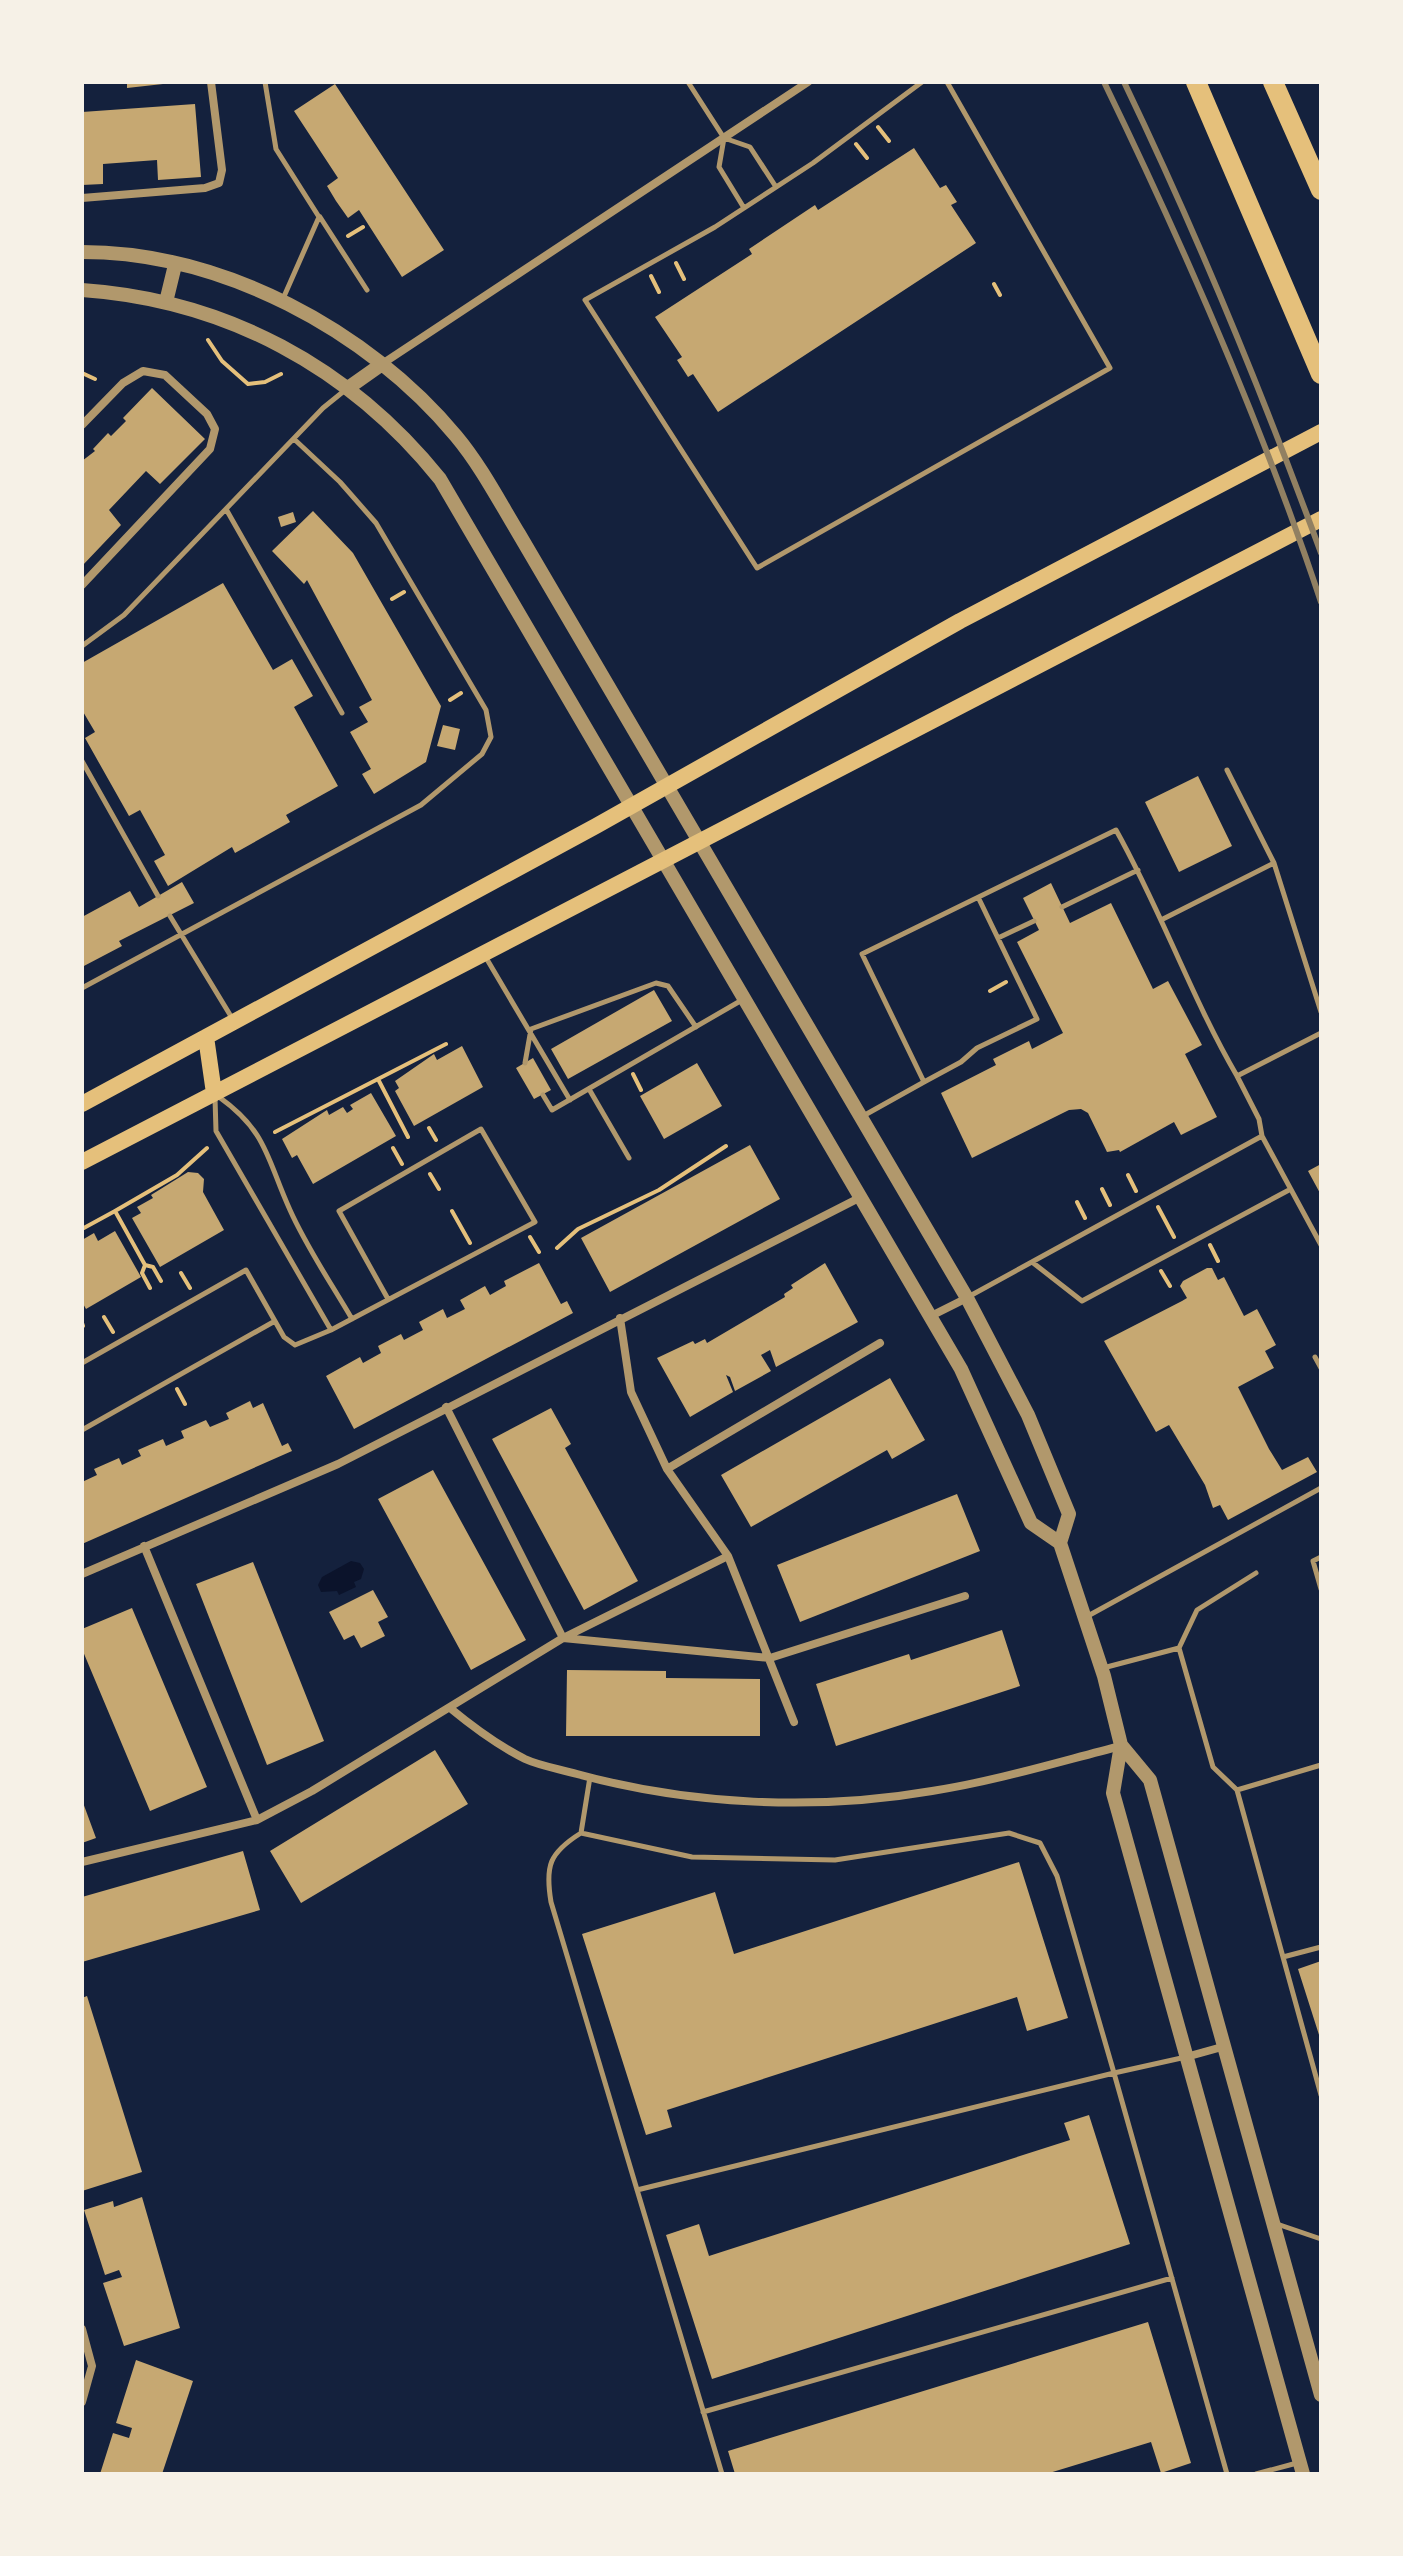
<svg xmlns="http://www.w3.org/2000/svg" width="1403" height="2556" font-family="Arial,sans-serif">
<style>
.water{fill:#0b132b}
.building{fill:#c6a872}
.lines{fill:none;stroke-linecap:round;stroke-linejoin:round}
.path{stroke:#e5c07b;stroke-width:4}
.service{stroke:#b1986c;stroke-width:5}
.minor{stroke:#b1986c;stroke-width:8}
.tertiary{stroke:#b1986c;stroke-width:14}
.secondary{stroke:#e5c07b;stroke-width:16}
.motorway{stroke:#e5c07b;stroke-width:20}
.rail{stroke:#918062;stroke-width:6}
</style>
<rect width="100%" height="100%" fill="#14213d"/>
<!-- water -->
<path class="water" d="M351 1561 360 1563 364 1569 361 1579 354 1582 356 1587 339 1595 337 1591 321 1592 318 1585 322 1577Z"/>
<!-- building -->
<path class="building" d="M127 82H163V84L127 88Z
M335 84 444 250 402 277 359 210 348 218 336 201 327 186 338 178 294 111Z
M195 104 201 177 158 180 157 160 103 164V184L82 185V112Z
M914 148 940 188 946 185 957 202 951 205 976 243 718 412 693 374 688 377 677 360 682 357 655 317 752 254 749 249 815 205 818 210Z
M152 388 205 439 160 484 146 471 109 510 121 525 82 566V461L95 451 93 449 108 433 111 436 126 421 123 418Z
M313 511 353 553 441 706 426 762 374 794 362 774 371 769 350 732 368 722 359 707 372 700 307 580 304 584 272 551Z
M293 512 296 522 281 527 278 517Z
M223 583 273 670 292 659 313 696 294 707 338 786 286 815 290 822 235 853 232 847 168 886 154 861 165 855 140 810 129 816 85 738 95 732 82 710V663Z
M443 725 460 729 455 750 437 746Z
M1198 776 1232 846 1179 872 1145 802Z
M182 882 194 903 119 941 122 946 82 967V917L130 891 139 907Z
M1051 883 1070 923 1111 903 1153 989 1168 981 1202 1045 1185 1054 1217 1117 1181 1135 1174 1122 1120 1152 1119 1150 1107 1152 1088 1113 1081 1109 1069 1110 972 1158 941 1093 996 1065 993 1059 1029 1041 1032 1049 1063 1033 1017 942 1039 930 1023 898Z
M654 990 672 1021 568 1079 551 1049Z
M462 1046 483 1087 414 1126 395 1091 399 1088 395 1081 434 1054 437 1060Z
M533 1058 551 1090 534 1099 516 1068Z
M697 1063 722 1106 664 1139 640 1096Z
M371 1093 396 1136 313 1184 297 1155 292 1158 282 1139 327 1110 329 1115 343 1107 347 1113 353 1109 350 1105Z
M750 1145 780 1199 610 1292 581 1238Z
M1321 1164V1195L1308 1171Z
M188 1172 198 1173 204 1179 203 1192 224 1230 160 1267 132 1218 141 1213 137 1207 153 1198 151 1195Z
M115 1231 141 1277 86 1309 82 1302V1240L94 1233 98 1241Z
M539 1263 561 1304 567 1301 573 1313 354 1429 326 1376 360 1357 363 1363 381 1353 378 1346 401 1334 404 1340 423 1330 419 1322 443 1309 447 1318 465 1309 460 1300 485 1286 490 1295 506 1286 504 1281Z
M825 1263 858 1322 776 1367 770 1350 761 1355 771 1371 735 1391 730 1377 726 1375 733 1392 690 1417 657 1358 693 1341 695 1344 705 1339 707 1343 785 1297 784 1294 793 1288 791 1285Z
M1207 1268H1212L1218 1280 1224 1277 1244 1316 1257 1309 1276 1345 1265 1351 1274 1368 1238 1387 1269 1449 1282 1470 1308 1457 1317 1472 1228 1520 1220 1505 1213 1508 1205 1485 1169 1425 1156 1432 1104 1341 1182 1301 1187 1298 1180 1286 1183 1281Z
M890 1378 925 1440 892 1459 887 1450 751 1527 721 1475Z
M250 1401 253 1408 263 1403 282 1446 288 1443 292 1451 82 1544V1482L97 1475 94 1469 119 1458 122 1465 141 1456 138 1450 163 1439 166 1446 184 1438 181 1431 206 1420 210 1427 229 1419 226 1413Z
M551 1408 571 1444 565 1448 638 1581 584 1610 492 1439Z
M433 1470 526 1640 471 1670 378 1499Z
M957 1494 980 1551 800 1622 777 1565Z
M253 1562 324 1741 267 1765 196 1584Z
M373 1590 388 1617 378 1622 385 1636 361 1648 354 1635 344 1640 329 1612Z
M132 1608 207 1787 150 1811 82 1649V1629Z
M1002 1630 1020 1686 836 1746 816 1684 909 1654 911 1660Z
M567 1670 666 1671V1678L760 1679V1736H566Z
M435 1750 468 1804 301 1903 270 1851Z
M82 1800 96 1838 82 1843Z
M243 1851 260 1910 82 1962V1897Z
M1019 1862 1068 2018 1027 2031 1017 1997 667 2110 672 2127 646 2135 582 1934 715 1892 734 1954Z
M1321 1961V2038H1320L1298 1969Z
M87 1996 142 2172 82 2191V1998Z
M1089 2115 1130 2244 712 2379 666 2235 699 2224 709 2256 1070 2140 1064 2123Z
M142 2197 180 2328 124 2346 103 2283 122 2277 119 2270 105 2275 84 2210 113 2201 114 2207Z
M1148 2322 1191 2463 1161 2473 1151 2442 1046 2474H735L728 2451Z
M136 2360 193 2381 162 2474H100L113 2433 129 2438 132 2428 116 2423Z"/>
<g class="lines">
<!-- path -->
<path class="path" d="M878 127 889 141
M856 144 867 158
M348 236 363 227
M676 263 684 279
M651 276 659 292
M994 284 1000 295
M208 340 222 361 248 384 265 382 281 374
M82 373 95 379
M392 599 404 592
M450 700 461 693
M990 991 1006 982
M633 1074 641 1090
M378 1079 446 1044
M429 1128 436 1140
M275 1132 378 1079 408 1137
M393 1148 402 1164
M430 1174 439 1189
M1128 1175 1136 1191
M1102 1189 1110 1205
M1077 1202 1085 1218
M1158 1207 1174 1237
M115 1211 177 1175 207 1148
M452 1211 470 1243
M82 1229 115 1211 145 1265 153 1267 161 1281
M530 1237 539 1252
M1210 1245 1218 1261
M557 1248 578 1229 659 1190 726 1146
M145 1265 142 1273 150 1288
M1161 1271 1170 1286
M181 1273 190 1288
M104 1317 113 1332
M82 1323 83 1326
M177 1389 185 1404"/>
<!-- service -->
<path class="service" d="M265 82 276 149 319 217 282 301
M688 82 724 138 750 147 776 187
M922 82 813 163 715 227 585 300 757 568 1110 368 947 82
M724 138 719 167 744 208
M320 217 367 290
M226 509 342 713
M82 646 124 615 323 408 344 391
M82 761 158 896
M1227 770 1274 863 1321 1012
M1062 907 1138 870
M170 916 232 1018
M1163 919 1274 863
M998 938 1034 921
M485 956 570 1100
M82 988 421 805 482 754 491 737 486 710 376 523 340 482 294 439
M525 1063 531 1029 656 983 668 986 696 1027
M924 1082 961 1062 977 1048 1037 1019 979 899
M589 1089 629 1158
M543 1095 552 1110 742 1000
M219 1097C268 1132 267 1160 290 1210 307 1248 331 1283 352 1319
M215 1098 216 1131 331 1330
M863 1116 924 1082 862 954 1116 830C1161 910 1191 997 1237 1076
M1262 1136 1259 1119 1237 1076 1321 1033
M1032 1262 1082 1301 1289 1190
M968 1297 1262 1136 1321 1245
M1315 1357 1321 1368
M82 1363 246 1270 284 1337 295 1345 331 1330 535 1222 481 1129 339 1211 388 1299
M82 1430 275 1321
M1321 1557 1313 1561 1321 1589
M1086 1617 1321 1488
M1179 1648 1197 1610 1256 1573
M1103 1668 1179 1648 1213 1767 1237 1790
M1321 1765 1237 1790 1321 2095
M590 1777 581 1833C549 1853 545 1866 551 1902L722 2474
M581 1833 692 1857 835 1860 1009 1833 1040 1843 1057 1876 1114 2073 637 2190
M1283 1957 1321 1947
M1186 2057 1114 2073 1227 2474
M1277 2224 1321 2239
M703 2412 1172 2278
M1256 2474 1297 2463"/>
<!-- minor -->
<path class="minor" d="M82 198 205 188 219 183 222 170 211 82
M382 364 808 82
M82 425 123 383 143 371 165 375 207 414 215 429 210 449 82 585
M931 1316 967 1298
M620 1318 631 1392 667 1469 728 1556 794 1722
M446 1407 563 1638 770 1658 965 1596
M667 1469 880 1343
M144 1546 257 1820
M82 1574 338 1464 861 1197
M450 1708C473 1727 497 1745 525 1759 540 1766 560 1769 577 1774 690 1805 816 1811 932 1791 996 1781 1058 1762 1121 1746
M82 1862 257 1820 312 1791 563 1638 728 1556
M1186 2057 1222 2047
M82 2329 92 2366 82 2402"/>
<!-- tertiary -->
<path class="tertiary" d="M82 252C222 252 368 330 456 436 481 466 499 501 519 534L967 1298 1028 1415 1069 1514 1060 1543 1104 1676 1121 1745 1113 1793 1303 2474
M82 290C226 300 350 367 440 479L961 1369 1031 1523 1060 1543
M166 302 175 265
M348 388 382 364
M1121 1745 1150 1780 1321 2395"/>
<!-- secondary -->
<path class="secondary" d="M206 1037 214 1093
M82 1104 596 826 960 621 1321 432
M82 1162 1321 519"/>
<!-- motorway -->
<path class="motorway" d="M1196 82 1321 374
M1273 82 1321 190"/>
<!-- rail -->
<path class="rail" d="M1104 82C1186 251 1262 424 1321 602
M1124 82C1198 236 1262 392 1321 553"/>
</g>
<!-- border -->
<rect width="1403" height="2556" fill="none" stroke="#f6f1e7" stroke-width="168"/>
</svg>
